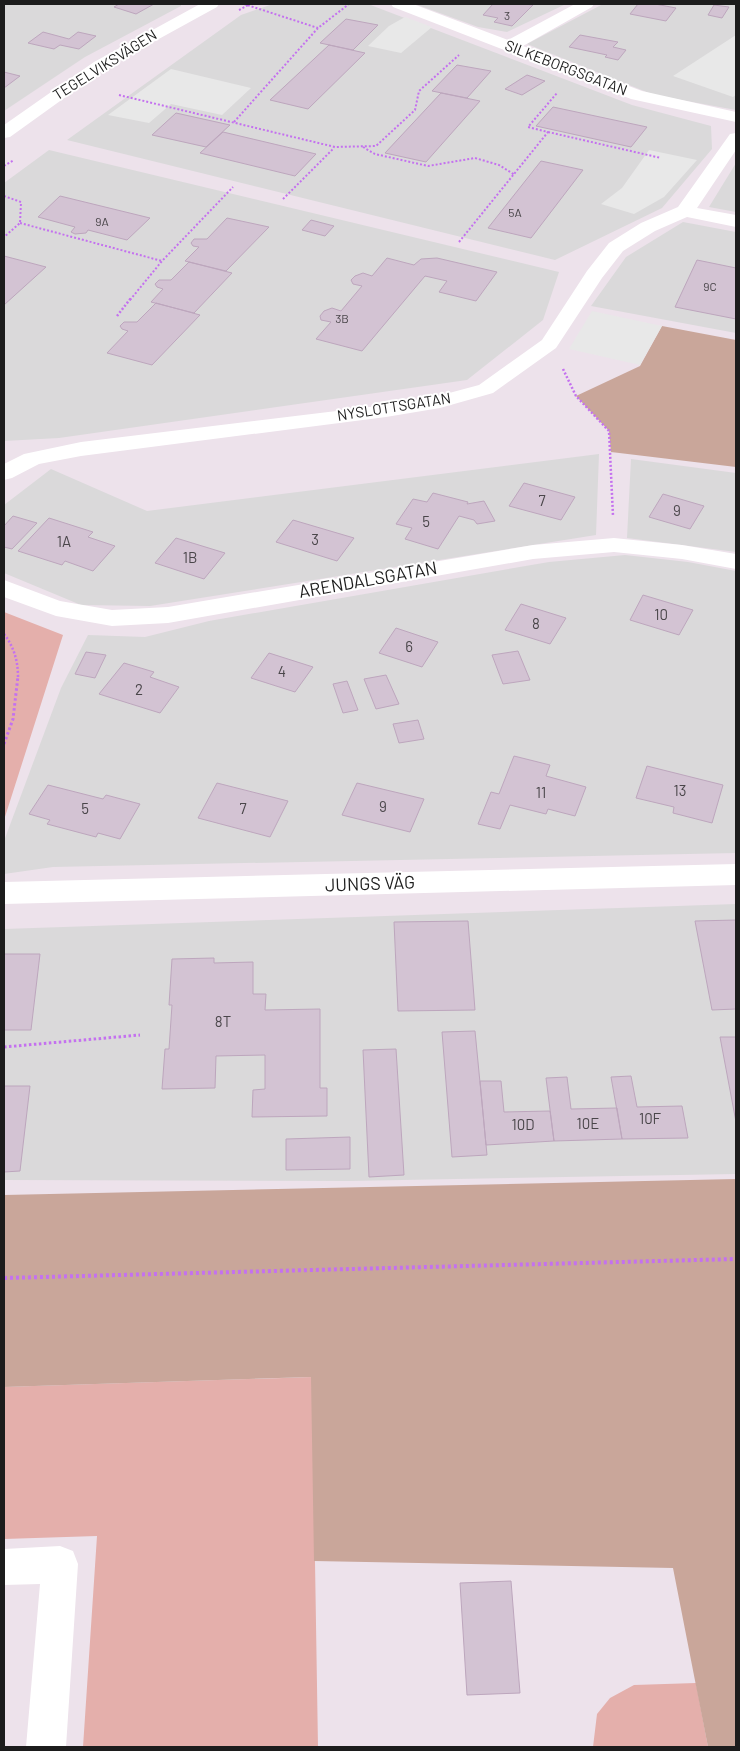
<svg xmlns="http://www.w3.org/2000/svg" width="740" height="1751" font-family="Barlow,sans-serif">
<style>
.residential{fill:#dad9da}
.grass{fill:#e4afab}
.forest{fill:#c9a69a}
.parking{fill:#e8e8e8}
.building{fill:#d3c3d3;stroke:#bda6bd}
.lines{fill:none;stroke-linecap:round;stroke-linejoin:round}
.path-far3{stroke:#c471ef;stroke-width:2;stroke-dasharray:2 2;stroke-linecap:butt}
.path-far2{stroke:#c471ef;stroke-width:2.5;stroke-dasharray:2 2;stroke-linecap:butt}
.path-far1{stroke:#c471ef;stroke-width:3;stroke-dasharray:2.5 2.5;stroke-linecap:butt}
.path{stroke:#c471ef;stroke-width:4;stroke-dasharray:3 3;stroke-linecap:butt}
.minor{fill:#fff;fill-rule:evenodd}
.labels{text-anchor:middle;stroke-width:4;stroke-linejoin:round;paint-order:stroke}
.far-number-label{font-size:12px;fill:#4a464a}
.far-street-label{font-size:15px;fill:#1c1c1c;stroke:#fff}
.number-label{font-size:15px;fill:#4a464a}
.street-label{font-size:18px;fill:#1c1c1c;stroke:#fff}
</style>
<rect width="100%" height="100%" fill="#ede2eb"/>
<!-- residential -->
<path class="residential" d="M4 4H181V6L85 57 4 111Z
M273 4H368L632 105 711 126 712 149 662 208 555 260 67 140 241 15Z
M415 4H566L507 32 478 27Z
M603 4H736V110L654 95 527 44Z
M49 150 559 272 543 320 467 380 59 438 4 441V183Z
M736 163V212L709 207Z
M683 222 736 232V333L591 306 626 257Z
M599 454 596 535 150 606 81 605 4 573V505L51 469 147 511Z
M631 459 736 473V552L627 538Z
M625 555 688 562 736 571V853L53 867 4 874V841L61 688 88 635 145 637 209 621 549 562Z
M736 904V1174L348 1181 4 1180V929Z"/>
<!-- grass -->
<path class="grass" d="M4 612 63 635 4 820Z
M312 1377 318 1747H83L97 1536 4 1539V1387Z
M696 1683 708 1747H593L597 1714 610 1698 634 1685Z"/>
<!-- forest -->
<path class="forest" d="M662 326 736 340V467L611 452 609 431 576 396 640 366Z
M736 1179V1747H708L673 1568 314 1561 311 1377 4 1387V1195Z"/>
<!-- parking -->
<path class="parking" d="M405 17 432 27 401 53 368 46 389 26Z
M736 35V95L733 97 673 76Z
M171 69 251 88 222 115 171 104 149 123 108 115Z
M649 150 697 160 664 197 634 214 601 204 622 188Z
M592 311 662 326 640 365 569 349Z"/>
<!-- building -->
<path class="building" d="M117 4H154L136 14 114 7 119 4Z
M493 4H524L533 5 512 26 494 22 498 18 483 15Z
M638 4H655L676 8 666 21 630 14Z
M714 5 729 7 722 18 708 15Z
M346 19 378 25 353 50 320 43Z
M43 32 69 39 78 32 96 36 79 49 60 45 54 49 28 43Z
M580 35 618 42 613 47 626 50 618 60 605 57 607 55 569 47Z
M329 45 365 53 308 109 270 100Z
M457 65 491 71 467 98 432 91Z
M4 72 20 76 4 88Z
M527 75 545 81 522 95 505 89Z
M441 93 480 101 426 162 385 153Z
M553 107 647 127 631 147 536 126Z
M176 113 230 125 206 147 152 135Z
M223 132 316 154 295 176 200 153Z
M541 161 583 170 531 238 488 228Z
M60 196 150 218 127 240 88 230 86 233 75 234 71 232 75 227 38 217Z
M227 218 269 227 226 271 185 261 199 247 193 246 191 243 194 239H207Z
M311 220 334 226 325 236 302 230Z
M4 256 46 267 4 305Z
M387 258 414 265 421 259 437 258 497 272 476 301 439 292 447 281 425 276 362 351 316 339 331 322 321 320 320 316 324 311 332 308 341 311 362 286 353 284 351 280 355 276 363 273 372 276Z
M697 260 736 268V319L675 307Z
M189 262 232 273 194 313 151 302 163 289 157 287 155 284 159 280H171Z
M156 303 200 315 152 365 107 353 128 331 122 329 120 326 124 322H137Z
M524 483 575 497 561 520 509 506Z
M433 493 468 502 467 504 484 501 495 521 477 524 474 520 459 516 438 549 405 539 412 528 396 524 413 499 427 502Z
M663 494 704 506 690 529 649 517Z
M13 516 37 523 12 549 4 547V526Z
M49 518 93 532 88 537 115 546 93 571 65 561 62 565 18 551Z
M293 520 354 538 337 561 276 542Z
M176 538 225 553 204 579 155 563Z
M643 595 693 610 679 635 630 620Z
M521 604 566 618 550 644 505 630Z
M396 628 438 642 422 667 379 653Z
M518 651 530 680 503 684 492 655Z
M86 652 106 655 95 678 75 674Z
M269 653 313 667 295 692 251 678Z
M124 663 154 672 150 677 179 687 160 713 99 694Z
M386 675 399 704 376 709 364 679Z
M347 681 358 710 343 713 333 684Z
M418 720 424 739 399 743 393 724Z
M514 756 550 765 546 776 586 787 575 816 548 809 546 814 510 805 500 829 478 824 491 792 499 794Z
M647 766 723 785 712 823 673 813 674 807 636 798Z
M217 783 288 801 270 837 198 818Z
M357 783 424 799 410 832 342 815Z
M48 785 103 799 106 795 140 804 120 839 98 833 96 837 47 824 50 820 29 814Z
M736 920V1009L712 1010 695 921Z
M468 921 475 1010 398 1011 394 922Z
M4 954H40L31 1030H4Z
M214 958V963L253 962V994H266L265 1010 320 1009V1088H327V1116L252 1117 253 1090 265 1089V1055L216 1056 215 1088 162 1089 165 1049H169L172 1005H169L172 959Z
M475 1031 487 1155 452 1157 442 1032Z
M720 1037H736V1122Z
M396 1049 404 1175 369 1177 363 1050Z
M631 1076 637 1107 682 1106 688 1138 622 1139 611 1077Z
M567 1077 571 1109 617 1108 622 1139 554 1141 546 1078Z
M480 1081H501L504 1112 550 1111 554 1141 486 1145Z
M4 1086H30L20 1171 4 1172Z
M350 1137V1169L286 1170V1139Z
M511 1581 520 1693 467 1695 460 1583Z"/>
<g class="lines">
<!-- path-far3 -->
<path class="path-far3" d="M244 4 318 28
M239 10 250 4
M119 95 335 147 376 146 415 110 419 91 459 55
M234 122 318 28 349 4
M548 132 661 158
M363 147 375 154 428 166 475 158 499 165 515 175
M4 166 14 160
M4 196 21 202 20 223 4 237
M283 199 334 148
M20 223 162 261
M459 242 548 132 528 127 557 93
M130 300 162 261 233 187"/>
<!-- path-far2 -->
<path class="path-far2" d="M117 316 131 298
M563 369 576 396 609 431 613 516
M4 634C14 647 18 661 18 677"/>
<!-- path-far1 -->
<path class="path-far1" d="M4 744 13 719 18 676
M4 1047 140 1035"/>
<!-- path -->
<path class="path" d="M4 1278 736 1259"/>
<!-- minor -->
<path class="minor" d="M200 4H219L217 7 106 68 10 137 4 138V125L94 62Z
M391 4H413L508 40 575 4H594L592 7 523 46 642 91 736 112V122L631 99 393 7Z
M736 133V150L697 208 736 215V227L687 217 655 231 623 251 602 278 556 348 493 393 440 408 386 417 81 456 39 464 12 478 4 480V464L24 454 81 442 386 405 438 396 479 385 542 340 587 271 609 243 641 223 678 207 730 134Z
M614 538 682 545 736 554V569L682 559 614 552 533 559 168 623 112 626 56 616 4 597V580L60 601 112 610 168 607 533 545Z
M736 864V885L4 904V882Z
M60 1546 73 1551 78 1564 66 1747H26L40 1584 4 1585V1549Z"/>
</g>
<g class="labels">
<!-- far-number labels -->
<g class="far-number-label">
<text x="507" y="20">3</text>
<text x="515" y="217">5A</text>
<text x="102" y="226">9A</text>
<text x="710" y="291">9C</text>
<text x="342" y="323">3B</text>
</g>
<!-- far-street labels -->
<g class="far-street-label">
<text transform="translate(105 65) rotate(-32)" y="5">TEGELVIKSVÄGEN</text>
<text transform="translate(566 68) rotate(21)" y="5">SILKEBORGSGATAN</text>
<text transform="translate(394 407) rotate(-9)" y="5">NYSLOTTSGATAN</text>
</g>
<!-- number labels -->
<g class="number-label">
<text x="542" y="506">7</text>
<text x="677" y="516">9</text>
<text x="426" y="527">5</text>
<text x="315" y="545">3</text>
<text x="64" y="547">1A</text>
<text x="190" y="563">1B</text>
<text x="661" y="620">10</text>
<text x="536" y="629">8</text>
<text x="409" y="652">6</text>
<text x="282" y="677">4</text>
<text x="139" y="695">2</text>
<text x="680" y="796">13</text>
<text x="541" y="798">11</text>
<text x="383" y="812">9</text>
<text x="85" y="814">5</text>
<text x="243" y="814">7</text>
<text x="223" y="1027">8T</text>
<text x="650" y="1124">10F</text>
<text x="588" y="1129">10E</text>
<text x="523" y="1130">10D</text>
</g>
<!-- street labels -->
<g class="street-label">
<text transform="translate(368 580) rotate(-10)" y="6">ARENDALSGATAN</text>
<text transform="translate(370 884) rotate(-2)" y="6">JUNGS VÄG</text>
</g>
</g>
<!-- border -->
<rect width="740" height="1751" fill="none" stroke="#1c1c1c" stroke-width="10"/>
</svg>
